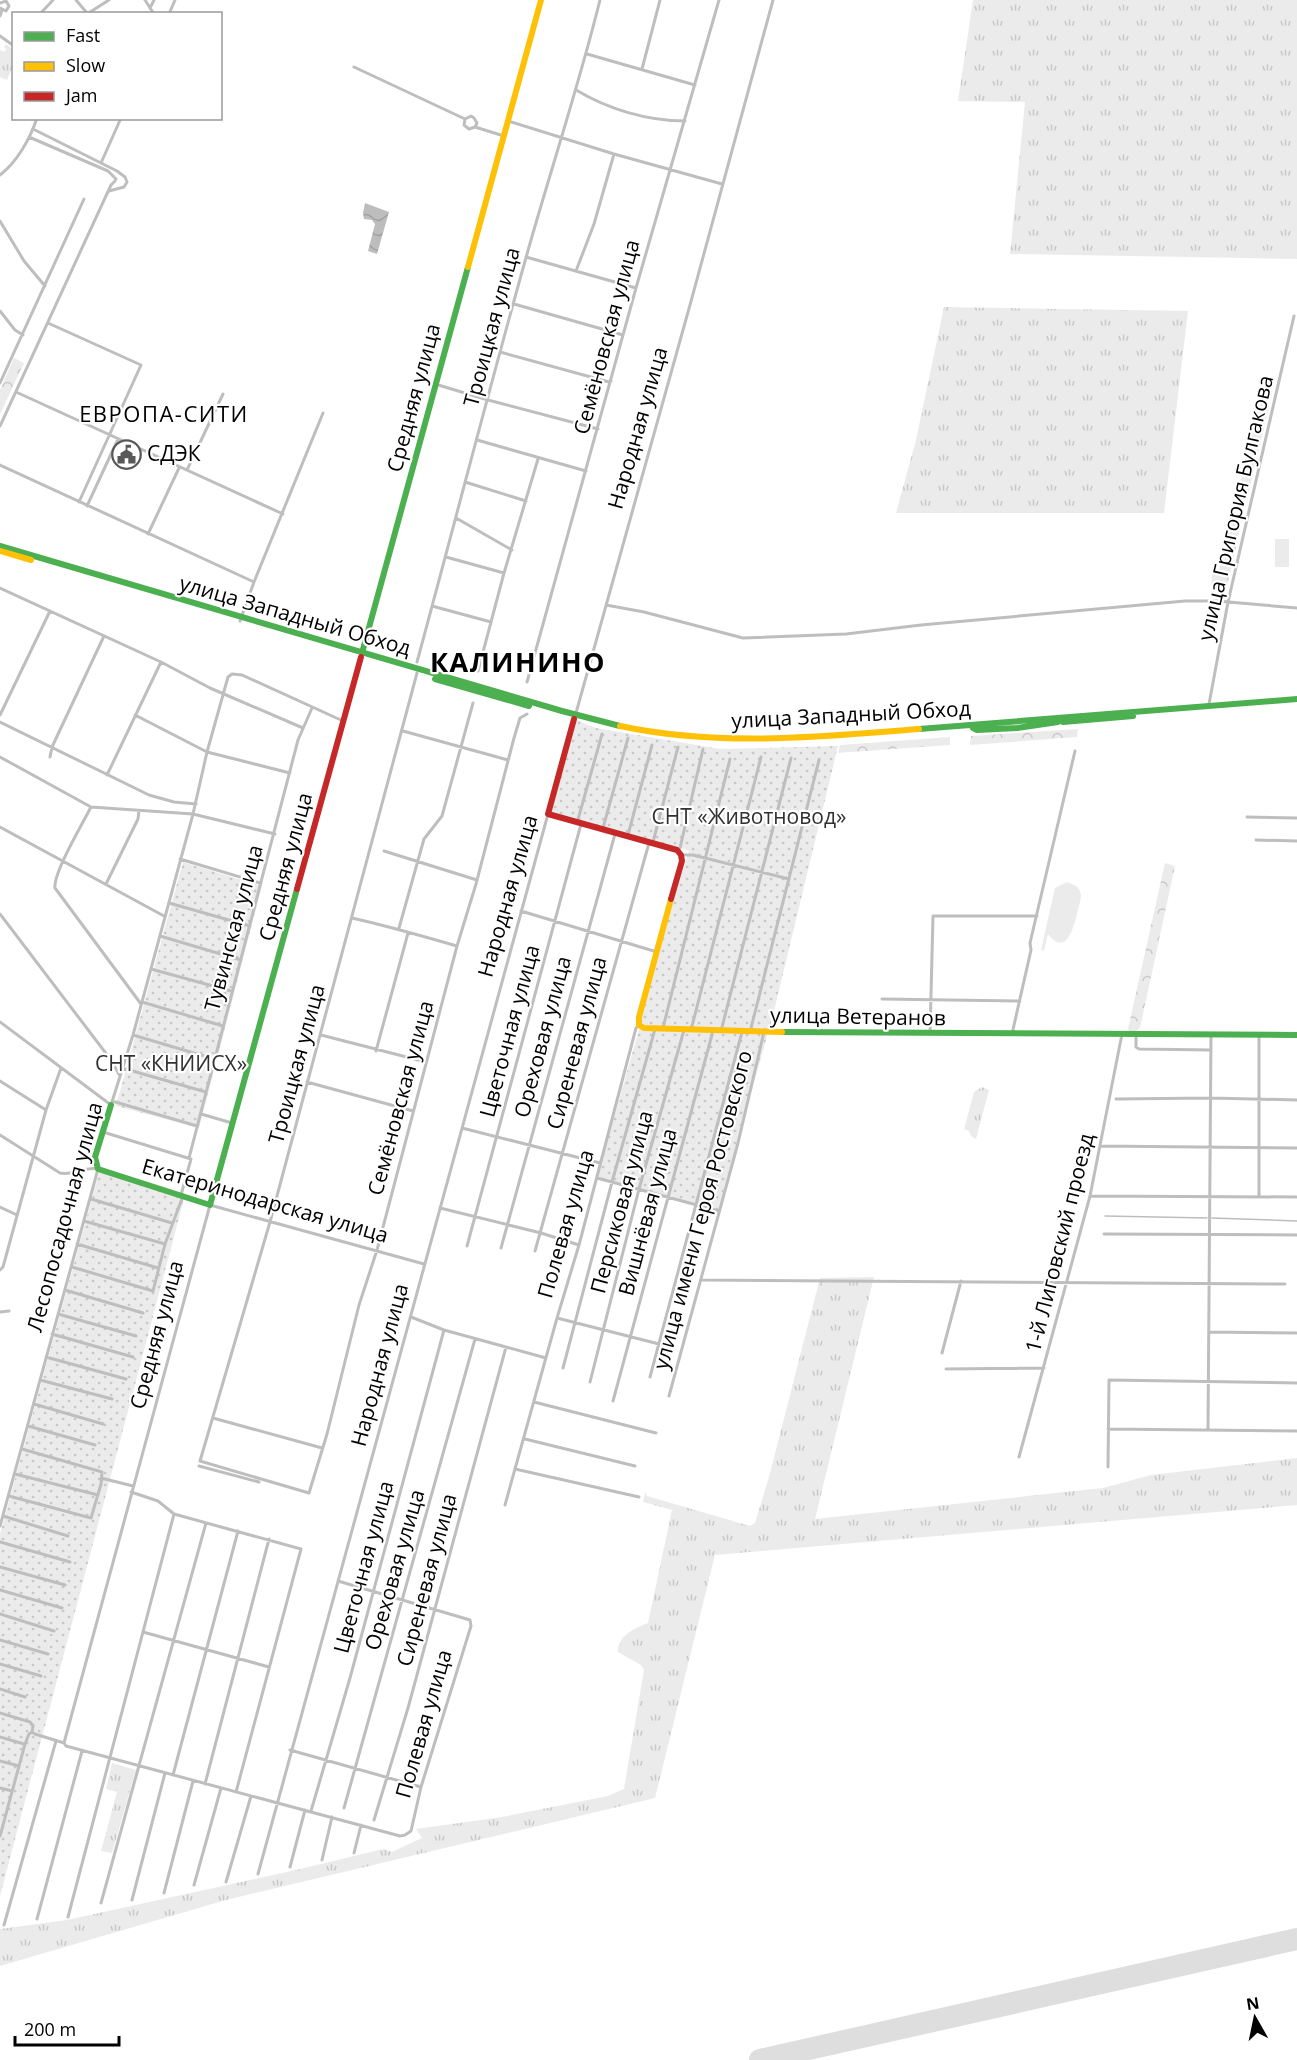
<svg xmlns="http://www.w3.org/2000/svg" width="1297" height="2060" font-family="'Open Sans',sans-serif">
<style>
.grass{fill:url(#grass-tufts)}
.forest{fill:url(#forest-crowns)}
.garden{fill:url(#garden-dots)}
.pitch{fill:#ebebeb}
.water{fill:url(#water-waves)}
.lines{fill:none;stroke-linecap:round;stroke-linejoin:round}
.stream{stroke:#bdbdbd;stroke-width:1.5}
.runway{stroke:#dedede;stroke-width:22}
.street{stroke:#bebebe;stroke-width:3}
.fast{stroke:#4caf50;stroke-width:6}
.slow{stroke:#ffc107;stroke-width:6}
.jam{stroke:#c62828;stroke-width:6}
.labels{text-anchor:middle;stroke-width:4.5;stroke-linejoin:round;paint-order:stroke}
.street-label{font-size:21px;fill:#000;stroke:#fff}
.poi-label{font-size:21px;fill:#000;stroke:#fff;text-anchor:start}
.park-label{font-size:21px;fill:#313131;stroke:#fff}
.neighbourhood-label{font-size:22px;letter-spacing:1.5px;fill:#000;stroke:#fff}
.district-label{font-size:27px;font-weight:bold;letter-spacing:1.5px;fill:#000;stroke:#fff}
</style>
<defs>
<pattern id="grass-tufts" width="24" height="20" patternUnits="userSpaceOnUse" patternTransform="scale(1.5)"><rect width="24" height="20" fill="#ebebeb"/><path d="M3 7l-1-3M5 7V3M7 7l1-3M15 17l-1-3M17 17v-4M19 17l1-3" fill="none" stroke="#c8c8c8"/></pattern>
<pattern id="forest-crowns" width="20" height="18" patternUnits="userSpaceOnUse" patternTransform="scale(1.5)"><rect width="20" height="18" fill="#ebebeb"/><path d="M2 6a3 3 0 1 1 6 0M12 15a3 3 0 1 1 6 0" fill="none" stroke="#c8c8c8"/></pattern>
<pattern id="garden-dots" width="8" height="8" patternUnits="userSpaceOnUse" patternTransform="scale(1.5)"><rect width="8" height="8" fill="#ebebeb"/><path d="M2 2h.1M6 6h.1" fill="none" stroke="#c8c8c8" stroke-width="1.8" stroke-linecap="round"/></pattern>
<pattern id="water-waves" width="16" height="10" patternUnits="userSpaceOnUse" patternTransform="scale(1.5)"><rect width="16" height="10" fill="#bdbdbd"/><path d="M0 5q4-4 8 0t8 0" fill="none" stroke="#a1a1a1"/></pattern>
</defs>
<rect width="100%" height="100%" fill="#fff"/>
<!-- grass -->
<path class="grass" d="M973 0H1297V259L1010 254 1025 102 958 101Z
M6 44 14 50 13 66 7 80 0 77V50L5 52 6 49 4 47Z
M944 307 1188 311 1164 513H896L916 440Z
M1261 404 1268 405 1269 407 1248 495H1237L1258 406Z
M1233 518H1241L1242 520 1226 591H1211L1212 572 1219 570 1231 522Z
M982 1087 989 1090 976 1139 971 1136 969 1131 964 1129 974 1092Z
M874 1277 815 1519 1103 1488 1151 1475 1297 1458V1505L715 1555 655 1798 226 1900 0 1966V1929L67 1920 296 1870 383 1849 392 1852 422 1838 416 1829 502 1817 608 1796 624 1789 644 1670 641 1665 618 1652C617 1636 635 1628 648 1623L672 1510 643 1502 645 1492 647 1496 750 1526 755 1523 769 1477 820 1278Z
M112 1763 136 1770 112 1853 101 1851 117 1792 106 1789Z"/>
<!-- forest -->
<path class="forest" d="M14 358 24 363 0 414V390Z
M1078 729 1077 737 970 745 971 736Z
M950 737V745L838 753 840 745Z
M1165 863 1175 866 1140 1028 1131 1034 1128 1029Z"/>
<!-- garden -->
<path class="garden" d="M574 719 596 728 720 749 838 746 772 1019 718 1210 597 1178 638 1033 657 952 689 851 679 847 653 844 548 814 552 809 574 731Z
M183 862 262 886 199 1128 116 1106Z
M100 1169 185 1195 0 1896V1534Z"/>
<!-- pitch -->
<path class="pitch" d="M1275 539H1289V567H1275Z
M1067 882 1076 886C1079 889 1080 890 1081 895 1081 901 1078 908 1077 914 1073 929 1066 957 1048 934L1044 951 1041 950 1055 888Z"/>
<!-- water -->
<path class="water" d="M365 203 389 212 377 254 368 251 375 224 372 220 364 219 363 213Z"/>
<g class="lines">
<!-- stream -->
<path class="stream" d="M1105 1216 1207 1218
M1212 1218 1297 1221"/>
<!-- runway -->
<path class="runway" d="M760 2060 1297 1939"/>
<!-- street -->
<path class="street" d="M76 0 87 13
M145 0 154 14
M0 3 6 1 9 6 6 11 0 8
M150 8 154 0
M40 14 53 0
M87 14 109 0
M169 14 175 0
M0 16 2 10
M0 36 14 46
M587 54 695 85
M354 67 465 119
M642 69 660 0
M576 90C608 109 647 121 685 121
M508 121 614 154 722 184
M475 127 477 123 474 118 471 116 465 119 464 125 469 129 475 127 504 136
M33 129 117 171 125 177
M29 137 108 171 116 179
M101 163 121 118
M0 175C17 162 30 139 37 118
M109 191 124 187 127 182 125 177
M0 221 24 261 45 286
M526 257 636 288
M576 271 594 224 614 154
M514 304 623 335
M0 311 15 330 23 335
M48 323 141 365 79 502
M500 352 609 382 611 381
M0 383 84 199
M435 384 488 400 598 429
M16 392 283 514
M0 426 111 185 115 181
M477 440 586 471
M0 465 254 582
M187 470 223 394
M465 482 526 501
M87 506 118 439
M456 518 512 550
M148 534 179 468
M446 557 504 573
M0 588 161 662 210 688 303 728
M606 605 644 612 743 638 846 634 921 625 1185 601H1217L1297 608
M432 606 491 622
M240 621 254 582 323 413
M417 662C454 526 489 389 527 254 551 169 579 85 600 0
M478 671 504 573 538 459
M417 673 270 1222 200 1461 309 1493 327 1434 359 1305 377 1250 457 946 476 884 514 738 520 718 527 714
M527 682 636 288 719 0
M1209 704 1228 602 1294 316
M576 713 690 305 773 0
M0 715 50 611
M135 715 207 752 290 773
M0 722 149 795 174 802 196 804
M403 731 508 760
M0 757 91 807 193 814 275 834
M50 757 52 747 104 636
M107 775 161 662
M91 807C83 823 53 873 55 888L141 1004
M1247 817 1297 818
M577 823 602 734
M0 827 164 916
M603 828 628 738
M628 835 652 745
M1256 840 1297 841
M653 842 678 747
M677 850 680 848 703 749
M384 851 477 880
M681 855H693L789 879
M180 859 260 883
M106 884 138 819 139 811
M169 903 250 926
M521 911 657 952
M0 914 111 1060 120 1076
M352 918C388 926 422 936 457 946
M399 928 424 839 442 816 473 703
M160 936 241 960
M151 969 231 991
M882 999 1020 1001
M142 1002 223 1026
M0 1022 111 1105 133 1035 193 814 207 752 228 677 232 674 242 675 343 721
M663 1028 730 759
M691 1030 761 757
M721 1031 791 758
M750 1032 819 760
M930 1034 933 916H1037
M1012 1034 1031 950 1030 943 1075 751
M133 1035 214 1059
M321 1035 426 1062
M1136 1035V1047L1139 1049 1211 1050
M376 1051 408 933
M122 1068 206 1092
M0 1081 46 1110
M307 1082 413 1111
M1116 1099 1211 1098 1297 1100
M112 1101 197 1126
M201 1114 232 1123
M462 1128 600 1163
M103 1132 191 1159 181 1195
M0 1135 60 1173C73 1176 85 1166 98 1169L0 1526
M1100 1146 1297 1148
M189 1158 298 740 312 708
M597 1178 719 1211
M1090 1196 1297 1197
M1259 1196V1034
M91 1199 172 1223
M0 1207 17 1215
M440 1208 541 1233 579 1245
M84 1221 165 1244
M1104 1234 1297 1235
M77 1244 158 1268
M467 1246 581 824
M501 1248 615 834
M535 1251 649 843
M72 1267 153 1291 165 1244 183 1196
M0 1270 3 1267 46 1110 61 1068
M702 1280 1285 1284
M65 1290 143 1313
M0 1312 9 1311
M58 1314 136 1336
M411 1317 444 1330 546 1358
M557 1318 659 1344
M1209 1332 1297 1333
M52 1334 133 1357
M942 1353 961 1281
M46 1357 126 1379
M563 1368 612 1182 655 1029
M946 1369 1044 1368
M650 1377 742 1032
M40 1380 112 1399
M590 1382 639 1189 684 1030
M669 1396 738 1143 764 1032
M613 1401 713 1031
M534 1402 656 1433
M34 1404 103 1424
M213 1418 322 1448
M28 1426 95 1445
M1108 1429 1297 1431
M1208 1429 1211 1034
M525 1439 635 1466
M1019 1457 1090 1196 1122 1034
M199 1466 259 1482
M1108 1467 1109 1380 1297 1383
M515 1469 639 1497
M15 1474 98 1495
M101 1478 133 1486
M131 1492 158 1501 174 1514 301 1549 236 1792
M9 1496 91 1518 101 1484 102 1472 22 1449
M505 1505 557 1318 579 1245 636 1028 639 1025
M3 1516 68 1536
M0 1542 70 1562
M0 1567 65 1585
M0 1590 62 1608
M0 1614 54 1631
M143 1632 269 1667
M0 1640 48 1654
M0 1664 41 1676
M0 1689 25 1697
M0 1713 30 1722 33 1726 32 1732 35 1734 64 1743 66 1746 400 1836 405 1835 411 1831 421 1787 471 1626 470 1620 338 1581
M0 1737 24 1744
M64 1743 210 1205 424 1264
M290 1750 421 1787
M0 1761 19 1766
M173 1775 238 1531
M205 1784 269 1539
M0 1788 12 1791
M344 1808 475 1339
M311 1811 350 1678 444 1330
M374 1820 408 1708 506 1347
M0 1836 25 1744 29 1734 32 1732
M354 1853 361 1825
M322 1860 332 1817
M290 1867 305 1810
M258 1874 548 814
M226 1882 251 1796
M194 1885 221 1788
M164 1893 193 1781
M132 1900 165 1773
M101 1903 206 1523
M68 1917 174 1514
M37 1919 82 1751
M4 1925 56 1741"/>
<!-- fast -->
<path class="fast" d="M0 546 562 711 620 726
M362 653 468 267
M435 679 529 706
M1063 722 1133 716
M973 728 977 730 1017 728 1058 722
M919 729 1297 699
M782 1032 1297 1035
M111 1105 95 1157 98 1169 210 1205 297 889"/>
<!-- slow -->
<path class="slow" d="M468 267 541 0
M0 551 31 560
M620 726C719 747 819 737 919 729
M671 899 639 1017V1025L644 1028 782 1032"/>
<!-- jam -->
<path class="jam" d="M574 719 548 814 677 850 681 855 682 861 671 899
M297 889 361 657"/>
</g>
<!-- icons -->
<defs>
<symbol id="civic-ring" viewBox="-11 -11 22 22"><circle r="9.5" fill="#fff" stroke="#595959" stroke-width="1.5"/><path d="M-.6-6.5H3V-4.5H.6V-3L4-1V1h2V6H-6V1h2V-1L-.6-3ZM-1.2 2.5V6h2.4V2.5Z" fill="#595959"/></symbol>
</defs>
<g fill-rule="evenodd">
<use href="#civic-ring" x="110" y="438" width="33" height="33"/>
</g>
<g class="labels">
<!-- street labels -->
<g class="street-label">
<text transform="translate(492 327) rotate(-75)" y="7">Троицкая улица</text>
<text transform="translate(607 337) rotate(-75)" y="7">Семёновская улица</text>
<text transform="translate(414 398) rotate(-75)" y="7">Средняя улица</text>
<text transform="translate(638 428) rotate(-74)" y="7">Народная улица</text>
<text transform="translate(1236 508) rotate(-77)" y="7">улица Григория Булгакова</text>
<text transform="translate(295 616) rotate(16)" y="7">улица Западный Обход</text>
<text transform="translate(851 715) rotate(-3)" y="7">улица Западный Обход</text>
<text transform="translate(286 867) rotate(-75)" y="7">Средняя улица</text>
<text transform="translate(508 896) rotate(-74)" y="7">Народная улица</text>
<text transform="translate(234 928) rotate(-75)" y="7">Тувинская улица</text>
<text transform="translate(858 1017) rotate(1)" y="7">улица Ветеранов</text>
<text transform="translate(510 1031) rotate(-75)" y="7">Цветочная улица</text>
<text transform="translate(543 1037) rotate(-75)" y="7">Ореховая улица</text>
<text transform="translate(577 1043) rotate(-75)" y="7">Сиреневая улица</text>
<text transform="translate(297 1064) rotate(-75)" y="7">Троицкая улица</text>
<text transform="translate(401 1098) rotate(-75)" y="7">Семёновская улица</text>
<text transform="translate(265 1201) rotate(16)" y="7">Екатеринодарская улица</text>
<text transform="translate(622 1202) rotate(-75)" y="7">Персиковая улица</text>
<text transform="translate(703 1210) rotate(-75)" y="7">улица имени Героя Ростовского</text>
<text transform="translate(648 1212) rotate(-75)" y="7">Вишнёвая улица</text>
<text transform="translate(65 1217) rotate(-75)" y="7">Лесопосадочная улица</text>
<text transform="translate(566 1224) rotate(-74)" y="7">Полевая улица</text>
<text transform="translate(1060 1243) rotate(-76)" y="7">1-й Лиговский проезд</text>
<text transform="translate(157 1335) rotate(-75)" y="7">Средняя улица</text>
<text transform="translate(380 1365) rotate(-75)" y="7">Народная улица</text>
<text transform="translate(364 1567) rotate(-75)" y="7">Цветочная улица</text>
<text transform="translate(395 1570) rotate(-74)" y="7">Ореховая улица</text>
<text transform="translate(427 1580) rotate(-75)" y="7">Сиреневая улица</text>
<text transform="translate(424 1724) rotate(-74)" y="7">Полевая улица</text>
</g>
<!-- poi labels -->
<g class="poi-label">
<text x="147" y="461">СДЭК</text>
</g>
<!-- park labels -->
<g class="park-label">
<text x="749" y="824">СНТ «Животновод»</text>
<text x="171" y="1071">СНТ «КНИИСХ»</text>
</g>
<!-- neighbourhood labels -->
<g class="neighbourhood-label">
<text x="164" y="422">ЕВРОПА-СИТИ</text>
</g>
<!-- district labels -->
<g class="district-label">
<text x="518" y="672">КАЛИНИНО</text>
</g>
</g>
<!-- legend -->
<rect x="12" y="12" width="210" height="108" fill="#ffffff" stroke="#999999" stroke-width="1.5"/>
<rect x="24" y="32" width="30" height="9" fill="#4caf50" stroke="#999999" stroke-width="1.5"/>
<text x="66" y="42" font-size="18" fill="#000000">Fast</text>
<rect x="24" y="62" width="30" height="9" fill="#ffc107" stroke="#999999" stroke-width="1.5"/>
<text x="66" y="72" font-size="18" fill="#000000">Slow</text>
<rect x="24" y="92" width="30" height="9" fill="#c62828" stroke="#999999" stroke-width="1.5"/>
<text x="66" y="102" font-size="18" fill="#000000">Jam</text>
<!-- north arrow -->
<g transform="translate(1255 2018) rotate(351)" stroke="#ffffff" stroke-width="4.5" paint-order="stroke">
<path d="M0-4.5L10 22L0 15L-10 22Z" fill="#000000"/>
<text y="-9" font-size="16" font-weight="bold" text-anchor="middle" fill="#000000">N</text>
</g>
<!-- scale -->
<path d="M15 2036v9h104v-9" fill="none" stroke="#000000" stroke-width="3"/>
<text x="24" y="2036" font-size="18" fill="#000000" stroke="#ffffff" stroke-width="4.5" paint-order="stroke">200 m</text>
</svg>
